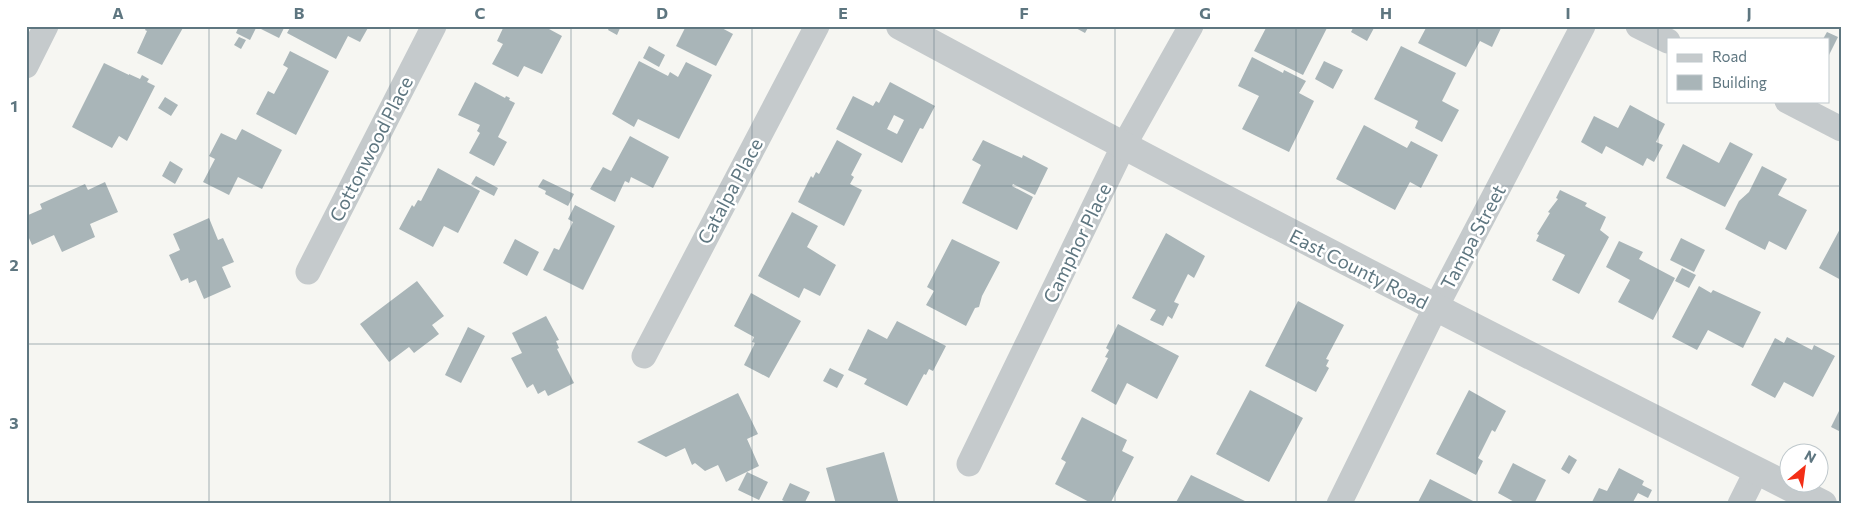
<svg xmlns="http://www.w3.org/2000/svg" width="1867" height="530" font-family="Commissioner,sans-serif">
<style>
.building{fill:#a9b5b8;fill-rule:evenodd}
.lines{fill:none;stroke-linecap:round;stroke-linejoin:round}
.minor{stroke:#c5cacc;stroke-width:25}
.tertiary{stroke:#c5cacc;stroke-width:28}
.grid{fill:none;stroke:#5e7680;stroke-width:1;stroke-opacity:0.55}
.labels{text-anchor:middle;stroke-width:5;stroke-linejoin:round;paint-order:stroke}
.street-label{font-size:19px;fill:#5e7680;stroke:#fff}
.neatline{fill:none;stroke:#5e7680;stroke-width:2}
.grid-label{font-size:16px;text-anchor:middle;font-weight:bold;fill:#5e7680}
</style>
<rect width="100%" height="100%" fill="#f6f6f2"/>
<!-- building -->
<path class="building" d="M147 26H184L162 65 137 53 147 31 145 30Z
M239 26 256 28 250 40 236 33Z
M255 26H281L284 28 279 38Z
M291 26H369L360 42 348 36 336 59 287 33Z
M504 26H551L549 29 562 36 542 74 524 66 518 77 492 64 503 44 497 41Z
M610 26H621L617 35 608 30Z
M686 26H718L733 34 716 66 676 46Z
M1072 26H1089L1085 33Z
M1267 26H1328L1303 75 1254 51Z
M1354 26H1371L1374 28 1367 41 1351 32Z
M1427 26H1502L1492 47 1480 41 1466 67 1418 43Z
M1827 32 1838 37 1828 57V39H1823Z
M239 37 246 40 241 49 234 45Z
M649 46 665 55 659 67 643 58Z
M1401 46 1456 73 1442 101 1459 110 1442 142 1415 128 1418 121 1374 99Z
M290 51 329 71 296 135 256 114 268 91 274 94 288 68 283 65Z
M1252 57 1283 73 1284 70 1306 81 1299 93 1314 101 1289 152 1242 129 1259 96 1238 86Z
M639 61 668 76 670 72 678 77 686 62 712 75 679 139 638 119 634 127 612 114Z
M1324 61 1343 70 1333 89 1315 79Z
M104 63 129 75V74L140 79 142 75 149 79 147 82 155 86 127 141 119 136 112 148 72 127Z
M475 82 505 98 506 96 510 98 509 100 515 103 498 137 507 142 494 166 469 153 480 133 477 131 480 125 458 115Z
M890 82 935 106 923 129 920 128 902 163 836 129 853 96 873 106 876 101 879 103ZM894 115 904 120 897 134 887 129Z
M165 97 178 105 171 116 158 108Z
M1630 105 1665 124 1656 142 1663 145 1654 162 1647 158 1643 166 1606 146 1602 154 1581 142 1594 116 1618 128Z
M1364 125 1407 148 1411 141 1438 155 1421 188 1410 182 1395 210 1336 179Z
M242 129 282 150 262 189 238 177 229 195 203 182 215 159 209 156 221 133 236 140Z
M630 136 669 157 653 188 631 177 629 183 625 181 615 202 590 189 603 167 611 171Z
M837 140 862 154 851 175 854 177 850 184 862 190 844 226 798 202 811 176 813 178 816 172 819 174Z
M983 140 1022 158 1023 155 1048 168 1035 195 1013 184 1012 186 1033 197 1017 230 962 203 981 165 972 160Z
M1730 142 1753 154 1725 207 1666 178 1683 144 1719 163Z
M170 161 183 169 175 184 162 176Z
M1762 166 1787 179 1778 195 1807 210 1786 250 1769 241 1765 250 1725 229 1739 201 1749 192Z
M438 168 480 191 458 233 444 226 433 247 399 229 412 205 414 207 418 200 421 201Z
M476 176 498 188 494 196 471 184Z
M543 179 574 194 568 206 545 194 546 191 538 187Z
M105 182 118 212 90 224 95 237 62 252 54 235 32 245 26 231V216L42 209 40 204 85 184 88 190Z
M1560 190 1587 203 1585 206 1606 217 1600 230 1609 237 1579 294 1552 280 1565 255 1536 241 1539 235 1537 234 1550 213 1548 212 1558 199 1556 198Z
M575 205 615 226 583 290 543 270 554 248 559 250 573 222 568 219Z
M792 212 818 226 807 247 836 265 820 296 804 288 799 298 758 276Z
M209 218 218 240 223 238 234 262 222 267 231 287 204 299 196 280 189 283 188 278 181 281 169 255 180 250 173 234Z
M1841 227V280L1819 268Z
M1166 233 1205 256 1194 278 1188 274 1174 302 1179 304 1172 319 1168 316 1163 326 1150 320 1156 310 1132 298Z
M1681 238 1705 250 1694 272 1670 260Z
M515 239 539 252 527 276 503 263Z
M952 239 1000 262 982 296 979 307 975 308 966 326 926 305 934 291 927 287Z
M1619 241 1643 252 1639 259 1675 278 1653 320 1618 302 1630 280 1606 267Z
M1682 268 1696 275 1689 288 1675 281Z
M417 281 444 316 432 325 439 334 414 353 409 347 389 362 360 324Z
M1699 286 1711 293 1713 290 1761 312 1743 348 1708 330 1697 350 1672 337Z
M751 293 801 321 769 378 744 365 755 343 752 342 754 337 734 326Z
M1298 301 1344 325 1326 359 1329 360 1326 366 1329 368 1316 392 1265 366Z
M546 316 559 340 556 341 559 348 557 349 574 383 548 396 545 390 538 394 533 384 527 388 511 358 522 353 512 333Z
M897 321 946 346 933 371 929 369 926 375 924 374 907 406 864 384 867 379 848 370 868 329 887 339Z
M1118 324 1179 356 1157 399 1127 383 1116 405 1091 391 1108 358 1105 357 1109 350 1106 348Z
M468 327 485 336 461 383 445 375Z
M1787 337 1812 350 1814 345 1835 356 1813 397 1784 382 1775 398 1751 385 1775 338 1784 343Z
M830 368 844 375 837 388 823 381Z
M1250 390 1303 418 1269 482 1216 454Z
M1469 390 1506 411 1495 432 1492 430 1478 458 1483 461 1476 475 1436 454Z
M738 393 758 434 747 439 759 466 726 482 718 465 705 471 695 463 692 465 685 448 666 457 637 442Z
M1841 407V432L1831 427Z
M1082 417 1127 440 1122 451 1134 457 1110 504H1093L1055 484 1066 462 1061 459Z
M884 452 899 504H836L826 468Z
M1569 455 1577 460 1569 474 1561 469Z
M1513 463 1546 480 1534 504H1518L1498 493Z
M1619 468 1644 481 1642 485 1652 490 1648 498 1638 493 1633 502 1637 504H1591L1599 488 1607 491Z
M747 472 768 482 759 500 738 490Z
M1191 475 1247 502V504H1175Z
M1430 479 1475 502 1474 504H1417Z
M790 483 810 492 804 504H790L782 500Z"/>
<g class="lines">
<!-- minor -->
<path class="minor" d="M1638 26 1668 41
M26 66 46 26
M1787 101 1841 129
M308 272 434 26
M644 356 817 26
M969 464 1123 147 1191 26
M1339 504 1435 309 1583 26
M1740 504 1757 470"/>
<!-- tertiary -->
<path class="tertiary" d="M900 26C1205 191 1514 348 1823 504"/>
</g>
<!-- grid -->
<path class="grid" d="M209 26V504M390 26V504M571 26V504M752 26V504M934 26V504M1115 26V504M1296 26V504M1477 26V504M1658 26V504M26 186H1841M26 344H1841"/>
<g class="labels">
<!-- street labels -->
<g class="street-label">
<text transform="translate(371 149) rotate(-63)" y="7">Cottonwood Place</text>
<text transform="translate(730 191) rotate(-62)" y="7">Catalpa Place</text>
<text transform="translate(1473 237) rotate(-62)" y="7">Tampa Street</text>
<text transform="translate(1077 243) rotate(-64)" y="7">Camphor Place</text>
<text transform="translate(1359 269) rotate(27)" y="7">East County Road</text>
</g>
</g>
<!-- border -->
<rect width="1867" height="530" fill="none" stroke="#ffffff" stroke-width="55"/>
<!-- legend -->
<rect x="1667" y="38" width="162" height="65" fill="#ffffff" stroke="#bfc8cc"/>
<rect x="1677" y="54" width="25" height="8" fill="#c5cacc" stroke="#bfc8cc"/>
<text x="1712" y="62" font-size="15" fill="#5e7680">Road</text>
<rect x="1677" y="75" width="25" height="15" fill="#a9b5b8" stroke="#bfc8cc"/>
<text x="1712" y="88" font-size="15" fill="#5e7680">Building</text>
<!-- north arrow -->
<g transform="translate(1804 468) rotate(29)"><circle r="24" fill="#ffffff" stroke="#bfc8cc"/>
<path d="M0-4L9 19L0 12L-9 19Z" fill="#f32e16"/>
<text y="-8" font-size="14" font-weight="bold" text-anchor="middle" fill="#5e7680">N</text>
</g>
<rect x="28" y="28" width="1812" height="474" class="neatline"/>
<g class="grid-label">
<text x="118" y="19">A</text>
<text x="299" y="19">B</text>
<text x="480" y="19">C</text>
<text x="662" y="19">D</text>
<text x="843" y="19">E</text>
<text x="1024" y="19">F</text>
<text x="1205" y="19">G</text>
<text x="1386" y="19">H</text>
<text x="1568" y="19">I</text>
<text x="1749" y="19">J</text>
<text x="14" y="112">1</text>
<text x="14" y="271">2</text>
<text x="14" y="429">3</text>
</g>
</svg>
